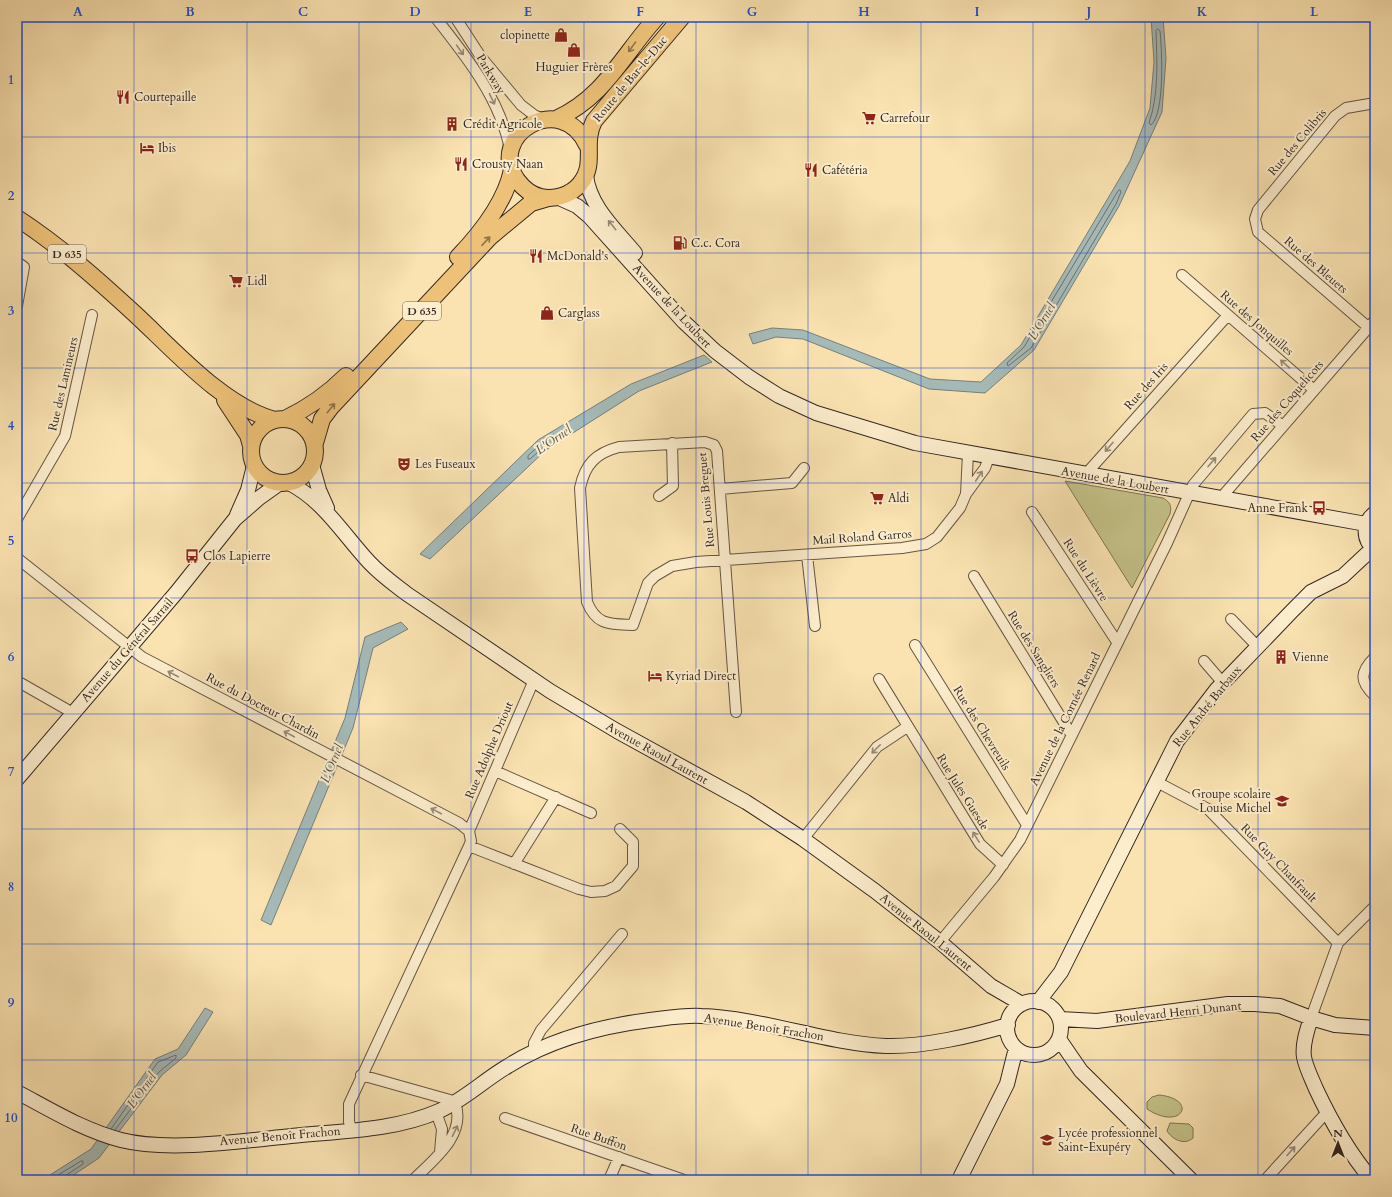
<svg xmlns="http://www.w3.org/2000/svg" width="1392" height="1197" font-family="Cardo,serif">
<style>
.green{fill:#c4c288;stroke:#7c7454}
.water{fill:#a5bbb9;stroke:#77807c}
.lines{fill:none;stroke-linecap:round;stroke-linejoin:round}
.shore{stroke:#6c716d;stroke-width:1}
.street-casing{stroke:#655645;stroke-width:12}
.secondary-casing{stroke:#332721;stroke-width:16}
.primary-casing{stroke:#332721;stroke-width:18}
.street{stroke:#fcedcc;stroke-width:10}
.secondary{stroke:#fcedcc;stroke-width:14}
.primary{stroke:#edc278;stroke-width:16}
.oneway{stroke:#90744c}
.oneway2{stroke:#988a76}
.grid{fill:none;stroke:#1d4ed8;stroke-width:1;stroke-opacity:0.55}
.labels{text-anchor:middle;stroke-width:4;stroke-linejoin:round;paint-order:stroke}
.shield{fill:#fcedcc;stroke:#6f6254;stroke-width:1}
.shield-label{font-size:11px;font-weight:bold;fill:#332721}
.poi-label{font-size:12px;fill:#332721;stroke:#fcedcc;text-anchor:start}
.street-label{font-size:12px;fill:#332721;stroke:#fcedcc}
.water-label{font-size:13px;font-style:italic;fill:#55534f;stroke:#fcedcc}
.neatline{fill:none;stroke:#1d4ed8;stroke-width:1.5}
.grid-label{font-size:13px;text-anchor:middle;font-weight:bold;fill:#1d4ed8}
</style>
<rect width="100%" height="100%" fill="#fae3b1"/>
<filter id="stains"><feTurbulence type="fractalNoise" baseFrequency=".005" numOctaves="4"/><feColorMatrix values="0 0 0 0 .2 0 0 0 0 .09 0 0 0 0 .02 0 0 0 .5 -.17"/></filter>
<radialGradient id="worn" r=".72"><stop offset=".6" stop-color="#630" stop-opacity="0"/><stop offset="1" stop-color="#630" stop-opacity=".3"/></radialGradient>
<!-- green -->
<path class="green" d="M1065 481 1163 498C1170 502 1172 506 1170 514L1132 588Z
M1159 1095C1199 1099 1182 1132 1147 1109V1102L1152 1097Z
M1170 1123 1189 1124 1193 1128V1138C1184 1146 1172 1139 1167 1131Z"/>
<!-- water -->
<path class="water" d="M1151 17H1163L1166 58 1162 112 1119 206 1034 350 985 393 929 389 803 339 776 337 753 344 749 334 772 328 803 330 930 379 981 382 1021 345 1130 161 1150 108 1154 62Z
M704 355 712 362 639 391 546 450 430 559 420 554 538 440 631 384Z
M401 622 408 629 373 648 353 728 271 925 261 920 345 718 365 637Z
M205 1008 213 1012 186 1055 162 1075 99 1158 66 1180H42L91 1149 155 1059 178 1049Z"/>
<g class="lines">
<!-- shore -->
<path class="shore" d="M1158 29 1160 31C1162 50 1165 113 1151 125L1149 123C1159 94 1157 62 1156 31Z
M1120 190 1121 192 1116 204 1031 348 1008 366 1007 363 1024 347 1118 191Z
M545 441 548 442 547 444 530 459H528V456Z
M111 1129 158 1062 176 1055V1058L159 1072 115 1130
M50 1180 81 1161H83V1164L65 1176 64 1180"/>
<defs>
<path id="street" d="M435 17C466 56 501 100 510 150
M455 17 481 57 521 105 534 115 543 119
M17 262 24 267 17 306
M1182 275 1314 390
M1368 327 1258 232 1255 219 1258 210 1335 116 1346 108 1375 103
M1085 475 1228 315
M720 489 792 483 804 468
M966 494 968 453
M659 496 673 486 672 443
M1220 499 1375 320
M1032 512 1117 642
M17 519 65 436 92 315
M807 555 815 626
M17 558 142 657 459 823 469 831
M974 576 1071 734
M1231 619 1257 646
M915 645 1027 825
M1375 657C1360 672 1359 681 1375 696
M1204 661 1223 683
M879 679 980 844 1003 865
M17 681 73 713
M736 712 717 451 714 445 705 442 619 447C596 453 585 464 580 488L587 602C597 626 610 624 633 625L648 583 655 576 672 566 696 562 902 548 926 544 937 537 960 508 966 494 985 468 989 457
M495 771 591 813
M1155 781 1208 809 1338 943
M469 831 534 680
M803 839 877 747 907 727
M469 846 579 889 591 892 605 891 616 886 633 866V842L620 829
M514 864 556 797
M940 942 994 877 1020 840 1167 543 1193 485 1253 414 1265 413 1283 426
M1311 1018 1338 943 1375 906
M534 1050V1043L541 1030 622 934
M361 1075 457 1102
M436 1112 442 1129 440 1152
M505 1118 684 1180
M352 1130 349 1122V1104L469 846 471 841 469 831
M413 1180C433 1160 467 1135 455 1103
M609 1180 619 1157
M1265 1180 1327 1112"/>
<path id="secondary" d="M586 175C589 206 616 230 635 253
M557 197 577 206 589 216 684 322 715 351 749 377 779 396 816 413 915 443 1366 524
M312 465 319 490 327 508
M289 483C324 501 343 534 369 562 381 575 394 584 407 594L550 691 617 731 746 802 803 839 875 891 940 942 991 986 1022 1004
M1375 513C1363 522 1362 540 1375 549
M237 515 248 490 254 466
M17 779 176 593 235 519 259 498 280 483
M1007 1028a27 27 0 1 1 54 0a27 27 0 1 1-54 0Z
M1038 1002 1061 972 1177 741 1217 689 1292 611 1311 592 1343 576 1373 548
M1311 1018C1307 1030 1302 1045 1304 1057 1306 1068 1312 1079 1316 1089 1331 1121 1349 1153 1372 1180
M1060 1019 1097 1021 1228 1004H1255L1280 1006 1311 1018 1335 1025 1375 1028
M1059 1039 1081 1071 1191 1180
M17 1092C51 1110 83 1130 121 1140 168 1152 242 1141 291 1136 339 1131 394 1131 439 1111 464 1100 484 1080 508 1066 549 1040 602 1026 650 1020 667 1018 685 1015 701 1016 763 1018 824 1043 886 1046 923 1047 972 1036 1008 1025
M959 1180 1007 1084 1016 1048"/>
<path id="primary" d="M556 119C605 97 623 54 657 17
M587 145C562 90 486 134 517 180 523 188 531 195 541 197 555 200 571 195 580 184 597 163 582 145 594 121L682 17
M17 218C60 246 98 280 135 314 174 350 224 407 275 420
M458 257C481 233 505 203 512 170
M225 400 248 435 251 446
M251 451a32 32 0 1 1 64 0a32 32 0 1 1-64 0Z
M285 419C308 408 328 394 346 376
M315 443 322 419 331 407 490 237 531 203 548 198"/>
</defs>
<!-- street casing -->
<use href="#street" class="street-casing"/>
<!-- secondary casing -->
<use href="#secondary" class="secondary-casing"/>
<!-- primary casing -->
<use href="#primary" class="primary-casing"/>
<!-- street -->
<use href="#street" class="street"/>
<!-- secondary -->
<use href="#secondary" class="secondary"/>
<!-- primary -->
<use href="#primary" class="primary"/>
</g>
<!-- one-way arrows -->
<defs><path id="oneway-shaft" d="M-6 0H5M1.5-3L5.5 0L1.5 3" fill="none" stroke-width="1.6" stroke-linecap="round" stroke-linejoin="round"/></defs>
<g class="oneway">
<use href="#oneway-shaft" transform="translate(632 47) rotate(126)"/>
<use href="#oneway-shaft" transform="translate(486 241) rotate(-47)"/>
<use href="#oneway-shaft" transform="translate(331 408) rotate(-51)"/>
</g>
<g class="oneway2">
<use href="#oneway-shaft" transform="translate(460 50) rotate(55)"/>
<use href="#oneway-shaft" transform="translate(492 99) rotate(64)"/>
<use href="#oneway-shaft" transform="translate(612 225) rotate(-129)"/>
<use href="#oneway-shaft" transform="translate(1285 364) rotate(-139)"/>
<use href="#oneway-shaft" transform="translate(1109 447) rotate(131)"/>
<use href="#oneway-shaft" transform="translate(1212 462) rotate(-49)"/>
<use href="#oneway-shaft" transform="translate(979 476) rotate(-56)"/>
<use href="#oneway-shaft" transform="translate(173 674) rotate(-152)"/>
<use href="#oneway-shaft" transform="translate(289 734) rotate(-152)"/>
<use href="#oneway-shaft" transform="translate(876 749) rotate(135)"/>
<use href="#oneway-shaft" transform="translate(436 811) rotate(-152)"/>
<use href="#oneway-shaft" transform="translate(976 837) rotate(-122)"/>
<use href="#oneway-shaft" transform="translate(455 1131) rotate(-64)"/>
<use href="#oneway-shaft" transform="translate(1291 1151) rotate(-48)"/>
</g>
<!-- grid -->
<path class="grid" d="M134 17V1180M247 17V1180M359 17V1180M471 17V1180M584 17V1180M696 17V1180M808 17V1180M921 17V1180M1033 17V1180M1145 17V1180M1258 17V1180M17 137H1375M17 253H1375M17 368H1375M17 483H1375M17 598H1375M17 714H1375M17 829H1375M17 944H1375M17 1060H1375"/>
<!-- icons -->
<defs>
<symbol id="shop-bare" viewBox="-9 -9 18 18"><path d="M-5-2.5h2.3a2.7 3.5 0 0 1 5.4 0H5L5.5 6h-11ZM-1.5-2.5h3a1.5 2.3 0 0 0-3 0Z" fill="#8f2418" stroke="#fcedcc" stroke-width="2.5" paint-order="stroke"/></symbol>
<symbol id="restaurant-bare" viewBox="-9 -9 18 18"><path d="M-5-6h1v4h1v-4h1v4h1v-4h1v5L-1.5 .5V6h-2V.5L-5-1ZM5-6V6H3V1.5H1.5Q1.5-4 5-6Z" fill="#8f2418" stroke="#fcedcc" stroke-width="2.5" paint-order="stroke"/></symbol>
<symbol id="supermarket-bare" viewBox="-9 -9 18 18"><path d="M-6-5.5h2.5l.6 2H6L4.5 2H-2.5L-4.4-4H-6ZM-1.5 3.2a1.3 1.3 0 1 0 .1 0ZM3 3.2a1.3 1.3 0 1 0 .1 0Z" fill="#8f2418" stroke="#fcedcc" stroke-width="2.5" paint-order="stroke"/></symbol>
<symbol id="building-bare" viewBox="-9 -9 18 18"><path d="M-4-6H4V6H1V3H-1V6H-4ZM-2.5-4.3h1.7v1.8h-1.7ZM.8-4.3h1.7v1.8H.8ZM-2.5-1h1.7V.8h-1.7ZM.8-1h1.7V.8H.8Z" fill="#8f2418" stroke="#fcedcc" stroke-width="2.5" paint-order="stroke"/></symbol>
<symbol id="hotel-bare" viewBox="-9 -9 18 18"><path d="M-6-4.5h1.5V1H6V5H4.5V3h-9V5H-6ZM-4 0a1.8 1.8 0 1 1 3.6 0ZM.5 0V-2.5h3Q6-2.5 6 0Z" fill="#8f2418" stroke="#fcedcc" stroke-width="2.5" paint-order="stroke"/></symbol>
<symbol id="fuel-bare" viewBox="-9 -9 18 18"><path d="M-5.5-6h7V0h2V4h1.3V-2.5L3-4.5l.8-.8L6-3V5H2.5V1h-1V6h-7ZM-4.2-4.7v3.2H.2V-4.7Z" fill="#8f2418" stroke="#fcedcc" stroke-width="2.5" paint-order="stroke"/></symbol>
<symbol id="theatre-bare" viewBox="-9 -9 18 18"><path d="M-5-5.5Q0-4 5-5.5V0Q5 5 0 6Q-5 5-5 0ZM-3.3-2.5H-1v1.5H-3.3ZM1-2.5H3.3v1.5H1ZM-2.8 1Q0 5.5 2.8 1Z" fill="#8f2418" stroke="#fcedcc" stroke-width="2.5" paint-order="stroke"/></symbol>
<symbol id="bus-bare" viewBox="-9 -9 18 18"><path d="M-5-6H5V4H4V6H2V4H-2V6H-4V4H-5ZM-3.5-4V0h7V-4ZM-3.5 1.2v1.5H-2V1.2ZM2 1.2v1.5H3.5V1.2Z" fill="#8f2418" stroke="#fcedcc" stroke-width="2.5" paint-order="stroke"/></symbol>
<symbol id="school-bare" viewBox="-9 -9 18 18"><path d="M0-5L7-2L0 1L-7-2ZM-4 1L0 2.5L4 1V4Q0 6-4 4Z" fill="#8f2418" stroke="#fcedcc" stroke-width="2.5" paint-order="stroke"/></symbol>
</defs>
<g fill-rule="evenodd">
<use href="#shop-bare" x="551" y="25" width="20" height="20"/>
<use href="#shop-bare" x="564" y="40" width="20" height="20"/>
<use href="#restaurant-bare" x="113" y="87" width="20" height="20"/>
<use href="#supermarket-bare" x="859" y="108" width="20" height="20"/>
<use href="#building-bare" x="442" y="114" width="20" height="20"/>
<use href="#hotel-bare" x="137" y="138" width="20" height="20"/>
<use href="#restaurant-bare" x="451" y="154" width="20" height="20"/>
<use href="#restaurant-bare" x="801" y="160" width="20" height="20"/>
<use href="#fuel-bare" x="670" y="233" width="20" height="20"/>
<use href="#restaurant-bare" x="526" y="246" width="20" height="20"/>
<use href="#supermarket-bare" x="226" y="271" width="20" height="20"/>
<use href="#shop-bare" x="537" y="303" width="20" height="20"/>
<use href="#theatre-bare" x="394" y="454" width="20" height="20"/>
<use href="#supermarket-bare" x="867" y="488" width="20" height="20"/>
<use href="#bus-bare" x="1309" y="498" width="20" height="20"/>
<use href="#bus-bare" x="182" y="546" width="20" height="20"/>
<use href="#building-bare" x="1271" y="647" width="20" height="20"/>
<use href="#hotel-bare" x="645" y="666" width="20" height="20"/>
<use href="#school-bare" x="1272" y="791" width="20" height="20"/>
<use href="#school-bare" x="1037" y="1130" width="20" height="20"/>
</g>
<g class="labels">
<!-- shield labels -->
<g class="shield">
<rect x="48" y="245" width="38" height="18" rx="3"/>
<rect x="403" y="302" width="38" height="18" rx="3"/>
</g>
<g class="shield-label">
<text x="67" y="258">D 635</text>
<text x="422" y="315">D 635</text>
</g>
<!-- poi labels -->
<g class="poi-label">
<text x="550" y="39" text-anchor="end">clopinette</text>
<text x="574" y="71" text-anchor="middle">Huguier Frères</text>
<text x="134" y="101">Courtepaille</text>
<text x="880" y="122">Carrefour</text>
<text x="463" y="128">Crédit Agricole</text>
<text x="158" y="152">Ibis</text>
<text x="472" y="168">Crousty Naan</text>
<text x="822" y="174">Cafétéria</text>
<text x="691" y="247">C.c. Cora</text>
<text x="547" y="260">McDonald's</text>
<text x="247" y="285">Lidl</text>
<text x="558" y="317">Carglass</text>
<text x="415" y="468">Les Fuseaux</text>
<text x="888" y="502">Aldi</text>
<text x="1308" y="512" text-anchor="end">Anne Frank</text>
<text x="203" y="560">Clos Lapierre</text>
<text x="1292" y="661">Vienne</text>
<text x="666" y="680">Kyriad Direct</text>
<text x="1271" y="798" text-anchor="end">Groupe scolaire<tspan x="1271" dy="14">Louise Michel</tspan></text>
<text x="1058" y="1137">Lycée professionnel<tspan x="1058" dy="14">Saint-Exupéry</tspan></text>
</g>
<!-- street labels -->
<g class="street-label">
<text transform="translate(491 74) rotate(59)" y="4">Parkway</text>
<text transform="translate(630 79) rotate(-50)" y="4">Route de Bar-le-Duc</text>
<text transform="translate(1297 142) rotate(-50)" y="4">Rue des Colibris</text>
<text transform="translate(1316 265) rotate(41)" y="4">Rue des Bleuets</text>
<text transform="translate(672 306) rotate(47)" y="4">Avenue de la Loubert</text>
<text transform="translate(1257 323) rotate(41)" y="4">Rue des Jonquilles</text>
<text transform="translate(63 384) rotate(-77)" y="4">Rue des Lamineurs</text>
<text transform="translate(1146 386) rotate(-48)" y="4">Rue des Iris</text>
<text transform="translate(1287 401) rotate(-49)" y="4">Rue des Coquelicots</text>
<text transform="translate(1115 480) rotate(10)" y="4">Avenue de la Loubert</text>
<text transform="translate(706 500) rotate(-95)" y="4">Rue Louis Breguet</text>
<text transform="translate(862 537) rotate(-4)" y="4">Mail Roland Garros</text>
<text transform="translate(1086 570) rotate(57)" y="4">Rue du Lièvre</text>
<text transform="translate(1034 649) rotate(58)" y="4">Rue des Sangliers</text>
<text transform="translate(127 650) rotate(-49)" y="4">Avenue du Général Sarrail</text>
<text transform="translate(263 706) rotate(28)" y="4">Rue du Docteur Chardin</text>
<text transform="translate(1207 706) rotate(-51)" y="4">Rue André Barbaux</text>
<text transform="translate(1065 719) rotate(-64)" y="4">Avenue de la Cornée Renard</text>
<text transform="translate(982 728) rotate(58)" y="4">Rue des Chevreuils</text>
<text transform="translate(489 750) rotate(-67)" y="4">Rue Adolphe Driout</text>
<text transform="translate(657 753) rotate(29)" y="4">Avenue Raoul Laurent</text>
<text transform="translate(963 792) rotate(58)" y="4">Rue Jules Guesde</text>
<text transform="translate(1279 863) rotate(46)" y="4">Rue Guy Chanfrault</text>
<text transform="translate(926 932) rotate(39)" y="4">Avenue Raoul Laurent</text>
<text transform="translate(1178 1012) rotate(-6)" y="4">Boulevard Henri Dunant</text>
<text transform="translate(764 1027) rotate(9)" y="4">Avenue Benoît Frachon</text>
<text transform="translate(280 1136) rotate(-5)" y="4">Avenue Benoît Frachon</text>
<text transform="translate(599 1137) rotate(19)" y="4">Rue Buffon</text>
</g>
<!-- water labels -->
<g class="water-label">
<text transform="translate(1041 321) rotate(-59)" y="5">L'Ornel</text>
<text transform="translate(553 439) rotate(-35)" y="5">L'Ornel</text>
<text transform="translate(331 763) rotate(-68)" y="5">L'Ornel</text>
<text transform="translate(141 1090) rotate(-54)" y="5">L'Ornel</text>
</g>
</g>
<!-- margin -->
<rect width="1392" height="1197" fill="none" stroke="#fae3b1" stroke-width="44"/>
<!-- north arrow -->
<g transform="translate(1338 1143)" stroke="#fcedcc" stroke-width="3" paint-order="stroke">
<path d="M0-3L7 15L0 10L-7 15Z" fill="#332721"/>
<text y="-6" font-size="11" font-weight="bold" text-anchor="middle" fill="#332721">N</text>
</g>
<rect x="22" y="22" width="1348" height="1153" class="neatline"/>
<g class="grid-label">
<text x="78" y="16">A</text>
<text x="190" y="16">B</text>
<text x="303" y="16">C</text>
<text x="415" y="16">D</text>
<text x="528" y="16">E</text>
<text x="640" y="16">F</text>
<text x="752" y="16">G</text>
<text x="864" y="16">H</text>
<text x="977" y="16">I</text>
<text x="1089" y="16">J</text>
<text x="1202" y="16">K</text>
<text x="1314" y="16">L</text>
<text x="11" y="84">1</text>
<text x="11" y="200">2</text>
<text x="11" y="315">3</text>
<text x="11" y="430">4</text>
<text x="11" y="545">5</text>
<text x="11" y="661">6</text>
<text x="11" y="776">7</text>
<text x="11" y="891">8</text>
<text x="11" y="1007">9</text>
<text x="11" y="1122">10</text>
</g>
<rect width="100%" height="100%" filter="url(#stains)"/>
<rect width="100%" height="100%" fill="url(#worn)"/>
</svg>
